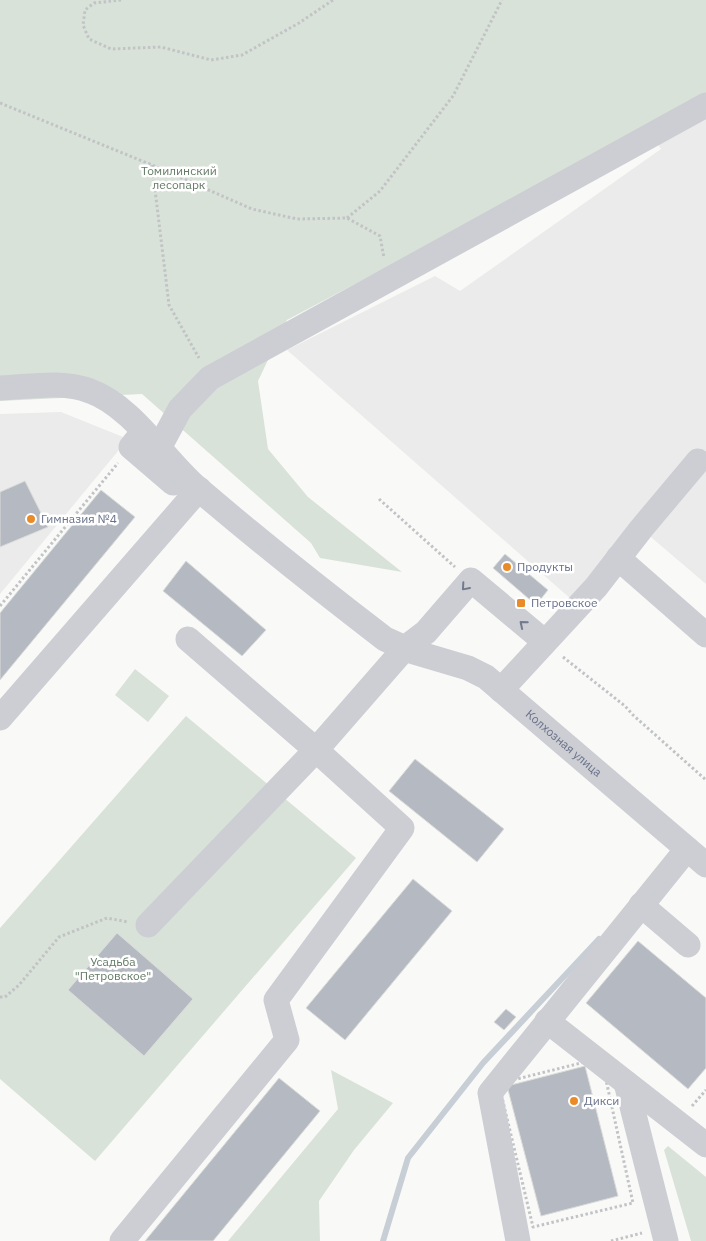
<svg xmlns="http://www.w3.org/2000/svg" width="706" height="1241" font-family="'IBM Plex Sans',sans-serif">
<style>
.built{fill:#eaebea}
.green{fill:#d9e2d8}
.lines{fill:none;stroke-linecap:round;stroke-linejoin:round}
.stream{stroke:#c8ced5;stroke-width:6}
.building{fill:#b5b9c1;stroke:#dbdcd9}
.path{stroke:#c1c3c6;stroke-width:3;stroke-dasharray:2.5 2.5;stroke-linecap:butt}
.minor{stroke:#cdced3;stroke-width:25}
.oneway{stroke:#727a90}
.poi-dot{fill:#ea8b27;stroke:#fff;stroke-width:2}
.labels{text-anchor:middle;stroke-width:5;stroke-linejoin:round;paint-order:stroke}
.park-label{font-size:12px;fill:#637a65;stroke:#fff}
.poi-label{font-size:12px;fill:#687189;stroke:#fff;text-anchor:start}
.street-label{font-size:12px;fill:#687189;stroke:#fff}
</style>
<rect width="100%" height="100%" fill="#f9faf7"/>
<!-- built -->
<path class="built" d="M706 98V584L632 521 571 599 287 350 435 276 460 291 661 149 652 136Z
M61 412 128 439 0 594V414Z"/>
<!-- green -->
<path class="green" d="M0 0H706V98L287 320 258 381 268 449 308 497 402 572 320 558 311 543 142 394 0 401Z
M135 669 169 696 148 722 115 695Z
M186 716 356 858 95 1161 0 1079V928Z
M331 1070 393 1103 354 1150 319 1201 320 1241H228L338 1109Z
M668 1146 706 1177V1241H691L664 1150Z"/>
<g class="lines">
<!-- stream -->
<path class="stream" d="M383 1241 408 1158 483 1063 599 939"/>
</g>
<!-- building -->
<path class="building" d="M25 481 48 527 0 547V492Z
M101 490 135 517 0 680V613Z
M505 554 548 590 536 605 493 568Z
M186 561 266 630 242 656 163 591Z
M415 759 504 829 477 862 389 791Z
M413 879 452 911 345 1040 306 1008Z
M117 933 193 999 144 1056 68 990Z
M638 941 706 998V1068L688 1089 586 1003Z
M506 1009 516 1017 504 1030 494 1022Z
M585 1066 618 1196 541 1216 507 1086Z
M279 1078 320 1111 213 1241H145Z"/>
<g class="lines">
<!-- path -->
<path class="path" d="M121 0 94 3 85 10 83 25 89 39 111 49 161 47 211 60 242 55 299 23 333 0
M0 103 152 165 252 209 297 219 347 218 380 236 384 258
M152 165 169 305 199 358
M347 218 380 191 453 96 502 0
M379 499 455 567
M0 606 118 463
M563 657 625 706 633 715 706 780
M0 997H5L19 985 59 937 107 918 128 922
M585 1062 606 1080 633 1203 533 1227 500 1089 504 1084 513 1080Z
M692 1106 706 1090
M611 1241 642 1233"/>
<!-- minor -->
<g class="minor">
<path id="s1" d="M0 388C29 387 62 380 90 391 132 406 163 458 196 487 257 539 321 590 385 639L414 652 468 668 486 677 706 865"/>
<path d="M143 432 131 447 173 483"/>
<path d="M159 448 180 409 210 378 706 105"/>
<path d="M618 558 706 635"/>
<path d="M501 690 596 587 641 529 698 461"/>
<path d="M0 718 199 489"/>
<path d="M641 905 688 945"/>
<path d="M148 925 316 750 188 639"/>
<path d="M547 1021 706 1145"/>
<path d="M626 1083 666 1241"/>
<path d="M122 1241 287 1040 276 1000 402 828 316 750 405 648 426 632 471 580 545 642"/>
<path d="M518 1241 490 1093 687 849"/>
</g>
</g>
<!-- one-way arrows -->
<defs><path id="oneway-chevron" d="M-2-3.5L2.5 0L-2 3.5" fill="none" stroke-width="1.6" stroke-linecap="round" stroke-linejoin="round" transform="scale(1.25)"/></defs>
<g class="oneway">
<use href="#oneway-chevron" transform="translate(465 587) rotate(131)"/>
<use href="#oneway-chevron" transform="translate(523 624) rotate(-140)"/>
</g>
<!-- markers -->
<g class="poi-dot">
<circle cx="31" cy="519" r="5"/>
<circle cx="507" cy="567" r="5"/>
<rect x="516" y="598" width="10" height="10" rx="2.5"/>
<circle cx="574" cy="1101" r="5"/>
</g>
<g class="labels">
<!-- park labels -->
<g class="park-label">
<text x="179" y="175">Томилинский<tspan x="179" dy="14">лесопарк</tspan></text>
<text x="113" y="966">Усадьба<tspan x="113" dy="14">"Петровское"</tspan></text>
</g>
<!-- poi labels -->
<g class="poi-label">
<text x="41" y="523">Гимназия №4</text>
<text x="517" y="571">Продукты</text>
<text x="531" y="607">Петровское</text>
<text x="584" y="1105">Дикси</text>
</g>
<!-- street labels -->
<g class="street-label">
<text dy="4" stroke="none"><textPath href="#s1" startOffset="688">Колхозная улица</textPath></text>
</g>
</g>
</svg>
